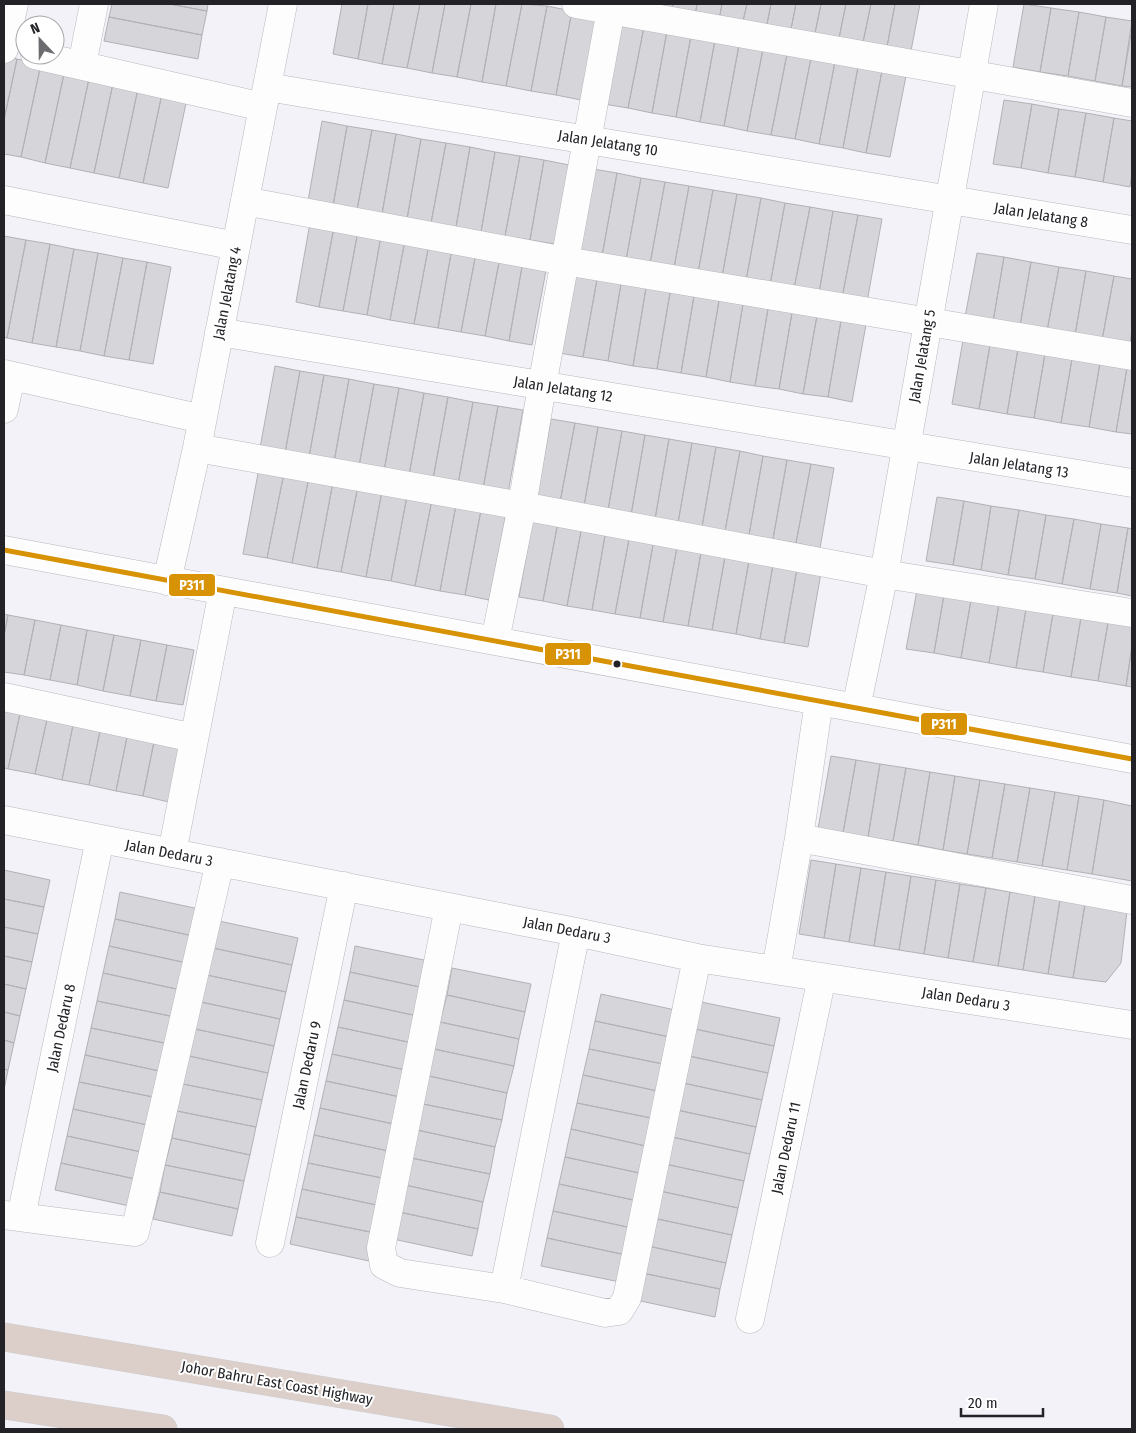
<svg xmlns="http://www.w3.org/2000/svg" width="1136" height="1433" font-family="'Fira Sans Condensed',sans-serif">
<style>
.building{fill:#d5d5da;stroke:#b2b2b6}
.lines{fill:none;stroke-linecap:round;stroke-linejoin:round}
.minor-casing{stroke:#b8b8bc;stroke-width:29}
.highway-casing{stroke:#ceced1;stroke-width:29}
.minor{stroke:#fdfdfe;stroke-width:28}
.highway{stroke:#dccec8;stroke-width:28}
.bus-1-casing{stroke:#fff;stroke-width:9}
.bus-1{stroke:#d79206;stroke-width:5}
.bus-dot{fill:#222227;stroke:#fff;stroke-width:2}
.labels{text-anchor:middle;stroke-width:4;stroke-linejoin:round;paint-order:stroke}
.street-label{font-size:15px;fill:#222227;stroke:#fff}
.line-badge{stroke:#fff;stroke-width:2}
.badge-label{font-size:14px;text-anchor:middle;font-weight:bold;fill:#fff}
</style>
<rect width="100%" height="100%" fill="#f2f2f8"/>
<!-- building -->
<path class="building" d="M112 4H169L207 11 202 35 109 17Z
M169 4H208L207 11Z
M342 4H368L358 59 333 54Z
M368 4H394L382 64 358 59Z
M394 4H420L407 68 382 64Z
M420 4H445L432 73 407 68Z
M445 4H471L457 77 432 73Z
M471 4H496L482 82 457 77Z
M496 4H522L506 86 482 82Z
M522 4 547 6 531 91 506 86Z
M648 4H673L671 11Z
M673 4H697L695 16 671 11Z
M697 4H722L719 20 695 16Z
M722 4H747L742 25 719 20Z
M747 4H771L766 29 742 25Z
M771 4H796L790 34 766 29Z
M796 4H821L814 38 790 34Z
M821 4H846L838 43 814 38Z
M846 4H871L862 47 838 43Z
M871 4H895L886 52 862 47Z
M895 4H920L910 56 886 52Z
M1024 4 1051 8 1040 72 1013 67Z
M547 6 572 11 556 95 531 91Z
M1051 8 1079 12 1068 76 1040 72Z
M572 11 597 15 581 100 556 95Z
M1079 12 1106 17 1095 81 1068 76Z
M109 17 202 35 198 59 104 41Z
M1106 17 1132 21 1122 86 1095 81Z
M620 22 644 27 628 108 604 104Z
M644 27 667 31 652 113 628 108Z
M1132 28V87L1122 86Z
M667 31 691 36 676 117 652 113Z
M691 36 715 40 700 122 676 117Z
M715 40 739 45 724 126 700 122Z
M739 45 763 49 747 131 724 126Z
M763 49 787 54 771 135 747 131Z
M787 54 811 58 795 139 771 135Z
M4 56 17 59 4 120Z
M811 58 835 62 819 144 795 139Z
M17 59 41 64 21 157 4 154V120Z
M835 62 858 67 843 148 819 144Z
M41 64 65 69 45 163 21 157Z
M858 67 882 71 866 153 843 148Z
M65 69 90 74 70 168 45 163Z
M882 71 906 76 890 157 866 153Z
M90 74 114 79 94 173 70 168Z
M114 79 139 84 119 178 94 173Z
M139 84 163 89 143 183 119 178Z
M163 89 188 94 168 188 143 183Z
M1004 100 1032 104 1021 168 993 164Z
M1032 104 1059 109 1048 173 1021 168Z
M1059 109 1086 113 1075 177 1048 173Z
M1086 113 1114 118 1103 182 1075 177Z
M1114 118 1132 121V172L1130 187 1103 182Z
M322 121 347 126 333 206 308 201Z
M347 126 372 130 357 210 333 206Z
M372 130 396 134 382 214 357 210Z
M396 134 421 139 407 219 382 214Z
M421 139 446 143 431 223 407 219Z
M446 143 470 147 456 227 431 223Z
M470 147 495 152 481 232 456 227Z
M495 152 520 156 505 236 481 232Z
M520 156 544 160 530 240 505 236Z
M544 160 569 165 555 244 530 240Z
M593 169 617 173 602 256 578 251Z
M617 173 641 178 626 260 602 256Z
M641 178 665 182 650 264 626 260Z
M665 182 689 186 674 268 650 264Z
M689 186 713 190 698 273 674 268Z
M713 190 737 194 722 277 698 273Z
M737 194 761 198 746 281 722 277Z
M761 198 785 203 770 285 746 281Z
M785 203 810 207 794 289 770 285Z
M810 207 833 211 819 293 794 289Z
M833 211 858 215 842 298 819 293Z
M858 215 882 219 867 302 842 298Z
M310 223 334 227 319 307 296 302Z
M334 227 358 231 343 311 319 307Z
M358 231 381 236 367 315 343 311Z
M4 236 26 240 7 338 4 337Z
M381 236 405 240 390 320 367 315Z
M26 240 50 244 32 343 7 338Z
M405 240 429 244 414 324 390 320Z
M50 244 74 249 56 347 32 343Z
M429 244 452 248 438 328 414 324Z
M452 248 476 253 461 332 438 328Z
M74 249 98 253 80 351 56 347Z
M98 253 123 258 104 356 80 351Z
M476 253 500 257 485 336 461 332Z
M977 253 1004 257 993 322 965 317Z
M500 257 523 261 509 341 485 336Z
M1004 257 1031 262 1020 326 993 322Z
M123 258 147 262 129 360 104 356Z
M523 261 547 265 532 345 509 341Z
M147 262 171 267 153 364 129 360Z
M1031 262 1059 267 1047 331 1020 326Z
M1059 267 1086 271 1075 335 1047 331Z
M573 270 598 274 583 357 559 353Z
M1086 271 1114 276 1102 340 1075 335Z
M598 274 622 278 608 361 583 357Z
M1114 276 1132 279V329L1130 344 1102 340Z
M622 278 647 282 633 366 608 361Z
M647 282 671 287 657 369 633 366Z
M671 287 695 290 681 373 657 369Z
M695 290 720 295 706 377 681 373Z
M720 295 744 298 730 382 706 377Z
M744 298 769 303 755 386 730 382Z
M769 303 793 307 779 389 755 386Z
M793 307 818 310 803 394 779 389Z
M818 310 842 315 828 397 803 394Z
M842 315 867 319 852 402 828 397Z
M963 340 990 345 979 409 952 404Z
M990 345 1018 349 1007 414 979 409Z
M1018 349 1045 354 1034 418 1007 414Z
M1045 354 1072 359 1061 423 1034 418Z
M1072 359 1100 363 1089 427 1061 423Z
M1100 363 1127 368 1116 432 1089 427Z
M275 366 300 371 285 453 260 448Z
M1127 368 1132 369V434L1116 432Z
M300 371 324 375 309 457 285 453Z
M324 375 349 379 334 462 309 457Z
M349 379 374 384 359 466 334 462Z
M374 384 399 388 384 471 359 466Z
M399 388 424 393 409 475 384 471Z
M424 393 448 397 433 479 409 475Z
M448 397 473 402 458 484 433 479Z
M473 402 498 406 483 489 458 484Z
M498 406 523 410 508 493 483 489Z
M551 419 575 423 560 502 537 498Z
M575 423 598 427 584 506 560 502Z
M598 427 622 431 608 510 584 506Z
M622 431 645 435 631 515 608 510Z
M645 435 669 439 655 519 631 515Z
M669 439 692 443 678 523 655 519Z
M692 443 716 447 702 527 678 523Z
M716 447 740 451 725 531 702 527Z
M740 451 763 456 749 535 725 531Z
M763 456 787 460 773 539 749 535Z
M787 460 811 464 796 543 773 539Z
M811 464 834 468 820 548 796 543Z
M259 468 284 473 267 558 243 554Z
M284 473 309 477 292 563 267 558Z
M309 477 333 482 317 568 292 563Z
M333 482 358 486 341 572 317 568Z
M358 486 382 491 366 577 341 572Z
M382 491 407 496 391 581 366 577Z
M407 496 432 500 415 586 391 581Z
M937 497 964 501 953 565 926 561Z
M432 500 456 505 440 591 415 586Z
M964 501 991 506 981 570 953 565Z
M456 505 481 510 465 595 440 591Z
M991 506 1019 510 1008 575 981 570Z
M481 510 506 514 489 600 465 595Z
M1019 510 1046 515 1035 579 1008 575Z
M1046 515 1074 519 1062 584 1035 579Z
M533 518 558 522 543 601 519 597Z
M1074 519 1101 524 1090 589 1062 584Z
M558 522 582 526 567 606 543 601Z
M1101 524 1128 528 1117 593 1090 589Z
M582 526 606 530 592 610 567 606Z
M1128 528 1132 529V596L1117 593Z
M606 530 630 534 615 614 592 610Z
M630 534 654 539 640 618 615 614Z
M654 539 678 542 663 622 640 618Z
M678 542 702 547 688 626 663 622Z
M702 547 726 551 712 630 688 626Z
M726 551 750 555 736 634 712 630Z
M750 555 774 559 760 639 736 634Z
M774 559 798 563 784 643 760 639Z
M798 563 822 567 808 647 784 643Z
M918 585 945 589 934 653 906 649Z
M945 589 972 594 961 658 934 653Z
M972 594 1000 598 989 663 961 658Z
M1000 598 1027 603 1016 668 989 663Z
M1027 603 1054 608 1043 672 1016 668Z
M1054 608 1082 612 1071 677 1043 672Z
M1082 612 1109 617 1098 681 1071 677Z
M4 614 8 615 4 636Z
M8 615 35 620 24 675 4 672V636Z
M1109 617 1132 621V646L1126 686 1098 681Z
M35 620 61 625 50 680 24 675Z
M61 625 87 630 77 685 50 680Z
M87 630 114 635 103 691 77 685Z
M114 635 141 640 130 696 103 691Z
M141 640 167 645 156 701 130 696Z
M167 645 194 650 183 705 156 701Z
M1132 646V687L1126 686Z
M4 706 21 709 8 769 4 768Z
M21 709 48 715 35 774 8 769Z
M48 715 74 720 62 780 35 774Z
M74 720 101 726 89 785 62 780Z
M101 726 128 732 116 791 89 785Z
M128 732 155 737 143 796 116 791Z
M155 737 182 743 169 802 143 796Z
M831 756 856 760 843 833 818 829Z
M856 760 880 764 868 837 843 833Z
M880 764 906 768 893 841 868 837Z
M906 768 930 772 918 845 893 841Z
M930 772 955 776 943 850 918 845Z
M955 776 980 780 967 854 943 850Z
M980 780 1005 784 992 858 967 854Z
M1005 784 1030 788 1017 862 992 858Z
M1030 788 1055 792 1042 866 1017 862Z
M1055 792 1079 796 1067 870 1042 866Z
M1079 796 1104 800 1092 874 1067 870Z
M1104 800 1132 806V881L1092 874Z
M811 860 836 864 824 938 799 934Z
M836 864 861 868 849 942 824 938Z
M861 868 886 872 874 946 849 942Z
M4 870 50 880 44 907 4 899Z
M886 872 911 876 899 950 874 946Z
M911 876 936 880 924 954 899 950Z
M936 880 960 884 948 958 924 954Z
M960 884 986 888 973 962 948 958Z
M986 888 1010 892 998 966 973 962Z
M120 892 199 909 193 936 115 919Z
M1010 892 1035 896 1023 970 998 966Z
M1035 896 1060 900 1048 974 1023 970Z
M4 899 44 907 38 934 4 927Z
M1060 900 1085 904 1073 978 1048 974Z
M1085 904 1127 911 1121 963 1106 982 1073 978Z
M115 919 193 936 187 963 109 946Z
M219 921 298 938 292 965 213 948Z
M4 927 38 934 32 962 4 956Z
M109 946 187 963 181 990 103 973Z
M355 946 434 962 429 989 350 972Z
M213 948 292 965 286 992 207 975Z
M4 956 32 962 26 989 4 984Z
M452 968 531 984 525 1012 447 995Z
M350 972 429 989 422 1017 344 1000Z
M103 973 181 990 175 1017 97 1001Z
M207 975 286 992 280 1019 201 1002Z
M4 984 26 989 20 1016 4 1012Z
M601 994 680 1011 674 1038 595 1021Z
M447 995 525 1012 519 1039 440 1022Z
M344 1000 422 1017 417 1044 338 1027Z
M97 1001 175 1017 169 1044 91 1028Z
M201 1002 280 1019 274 1046 195 1029Z
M701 1002 780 1018 774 1046 695 1029Z
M4 1012 20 1016 14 1043 4 1040Z
M595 1021 674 1038 668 1065 589 1049Z
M440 1022 519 1039 514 1066 434 1049Z
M338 1027 417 1044 410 1071 332 1054Z
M91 1028 169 1044 164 1072 85 1055Z
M195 1029 274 1046 268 1073 189 1056Z
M695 1029 774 1046 768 1073 689 1056Z
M4 1040 14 1043 8 1070 4 1069Z
M434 1049 514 1066 507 1093 429 1076Z
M589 1049 668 1065 662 1092 583 1075Z
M332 1054 410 1071 405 1098 326 1081Z
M85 1055 164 1072 158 1098 79 1082Z
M189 1056 268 1073 262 1100 183 1084Z
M689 1056 768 1073 762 1100 683 1083Z
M4 1069 8 1070 4 1090Z
M583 1075 662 1092 656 1119 577 1103Z
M429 1076 507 1093 502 1120 423 1104Z
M326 1081 405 1098 398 1125 320 1108Z
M79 1082 158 1098 152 1126 73 1109Z
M683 1083 762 1100 756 1127 677 1110Z
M183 1084 262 1100 256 1127 177 1111Z
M577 1103 656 1119 650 1147 571 1129Z
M423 1104 502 1120 495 1147 417 1130Z
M320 1108 398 1125 393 1152 314 1135Z
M73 1109 152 1126 146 1153 67 1136Z
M677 1110 756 1127 750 1154 672 1137Z
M177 1111 256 1127 250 1155 172 1138Z
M571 1129 650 1147 644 1174 565 1157Z
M417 1130 495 1147 490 1174 411 1158Z
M314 1135 393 1152 387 1179 308 1163Z
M67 1136 146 1153 140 1180 61 1163Z
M672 1137 750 1154 744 1181 665 1164Z
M172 1138 250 1155 244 1181 165 1165Z
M565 1157 644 1174 638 1201 559 1184Z
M411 1158 490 1174 483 1202 405 1185Z
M61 1163 140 1180 134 1207 55 1190Z
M308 1163 387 1179 381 1206 302 1189Z
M665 1164 744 1181 738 1208 660 1191Z
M165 1165 244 1181 238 1209 160 1192Z
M559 1184 638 1201 632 1228 553 1211Z
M405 1185 483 1202 478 1229 399 1212Z
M302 1189 381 1206 375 1233 296 1217Z
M660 1191 738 1208 732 1235 653 1218Z
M160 1192 238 1209 232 1236 153 1219Z
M553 1211 632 1228 626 1255 547 1238Z
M399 1212 478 1229 472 1256 393 1239Z
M296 1217 375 1233 369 1261 290 1244Z
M653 1218 732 1235 726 1263 648 1246Z
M547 1238 626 1255 620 1282 541 1266Z
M648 1246 726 1263 720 1289 642 1273Z
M642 1273 720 1289 715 1317 636 1300Z"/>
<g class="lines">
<defs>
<path id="minor" d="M576 4 1132 103
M4 49 14 4
M35 55 263 107
M82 65 94 4
M267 87 1132 230
M4 200 236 246
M245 201 565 261 1132 356
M219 332 1132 483
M4 374 202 419
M4 409 11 376
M197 448 522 506 884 574 1132 613
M4 550 1132 759
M167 581 197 448 283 4
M495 641 522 506 542 386 612 4
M4 697 194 738
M856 708 884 574 984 4
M4 820 576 932 697 958 1132 1025
M799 838 1132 900
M172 853 223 591
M449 907 381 1248 384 1265 400 1273 504 1289 605 1313 619 1311 627 1298 697 958
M776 970 799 838 819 701
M4 1215 135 1232 220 862
M21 1217 100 839
M270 1243 344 886
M504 1289 576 932
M750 1319 822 977"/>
<path id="highway" d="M4 1337 550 1429
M4 1405 163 1429"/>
</defs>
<!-- minor casing -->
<use href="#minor" class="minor-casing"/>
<!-- highway casing -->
<use href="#highway" class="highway-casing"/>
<!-- minor -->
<use href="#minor" class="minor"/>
<!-- highway -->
<use href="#highway" class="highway"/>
<defs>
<path id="bus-1" d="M4 550 1132 759"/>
</defs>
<!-- bus-1 casing -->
<use href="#bus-1" class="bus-1-casing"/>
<!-- bus-1 -->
<use href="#bus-1" class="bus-1"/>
</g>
<!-- markers -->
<circle class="bus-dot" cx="617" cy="664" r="4.5"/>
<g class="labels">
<!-- street labels -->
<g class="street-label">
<text transform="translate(608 143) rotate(9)" y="5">Jalan Jelatang 10</text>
<text transform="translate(1041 215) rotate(9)" y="5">Jalan Jelatang 8</text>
<text transform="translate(227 293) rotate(-79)" y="5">Jalan Jelatang 4</text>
<text transform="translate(922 356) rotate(-80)" y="5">Jalan Jelatang 5</text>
<text transform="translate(563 389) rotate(9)" y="5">Jalan Jelatang 12</text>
<text transform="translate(1019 465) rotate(9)" y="5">Jalan Jelatang 13</text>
<text transform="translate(169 853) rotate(11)" y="5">Jalan Dedaru 3</text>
<text transform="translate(567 930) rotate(11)" y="5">Jalan Dedaru 3</text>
<text transform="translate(966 999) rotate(9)" y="5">Jalan Dedaru 3</text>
<text transform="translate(61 1028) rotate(-78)" y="5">Jalan Dedaru 8</text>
<text transform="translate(307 1065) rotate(-78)" y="5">Jalan Dedaru 9</text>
<text transform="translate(786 1148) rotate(-78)" y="5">Jalan Dedaru 11</text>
<text transform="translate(277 1383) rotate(10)" y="5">Johor Bahru East Coast Highway</text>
</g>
</g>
<g class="line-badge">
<rect x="168" y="573" width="48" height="24" rx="5" fill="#d79206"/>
<rect x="544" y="642" width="48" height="24" rx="5" fill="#d79206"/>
<rect x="920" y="712" width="48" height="24" rx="5" fill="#d79206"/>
</g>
<g class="badge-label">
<text x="192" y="590">P311</text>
<text x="568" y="659">P311</text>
<text x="944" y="729">P311</text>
</g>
<!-- border -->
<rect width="1136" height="1433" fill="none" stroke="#222227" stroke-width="10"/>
<!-- north arrow -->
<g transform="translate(40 40) rotate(338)"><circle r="24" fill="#ffffff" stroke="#a7a7a9"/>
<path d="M0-4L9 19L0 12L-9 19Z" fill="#6b6b70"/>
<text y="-8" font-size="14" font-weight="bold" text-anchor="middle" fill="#222227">N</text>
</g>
<!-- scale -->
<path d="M961 1408v8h82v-8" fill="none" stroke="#222227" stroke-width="2.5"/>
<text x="968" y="1408" font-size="15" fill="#222227" stroke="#ffffff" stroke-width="4" paint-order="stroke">20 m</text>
</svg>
